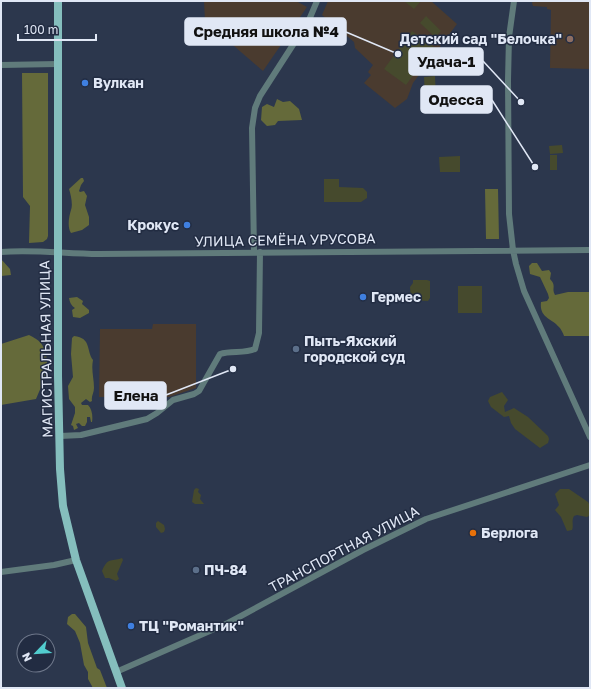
<svg xmlns="http://www.w3.org/2000/svg" width="591" height="689" font-family="'Golos Text',sans-serif">
<style>
.education{fill:#4a3b2f}
.green{fill:#464a2d}
.forest{fill:#656a3a}
.lines{fill:none;stroke-linecap:round;stroke-linejoin:round}
.minor{stroke:#607b7b;stroke-width:6}
.major{stroke:#85bebd;stroke-width:8}
.education-dot{fill:#8d6e63;stroke:#222c42;stroke-width:1.5}
.shop-dot{fill:#3f7fe0;stroke:#222c42;stroke-width:1.5}
.service-dot{fill:#5c6f8a;stroke:#222c42;stroke-width:1.5}
.food-dot{fill:#e8710a;stroke:#222c42;stroke-width:1.5}
.labels{text-anchor:middle;stroke-width:3;stroke-linejoin:round;paint-order:stroke}
.poi-label{font-size:14px;font-weight:bold;fill:#e0e7f5;stroke:#222c42;text-anchor:start}
.street-label{font-size:14px;fill:#e0e7f5;stroke:#222c42}
.leader{fill:none;stroke:#e0e7f5;stroke-width:1.5}
.callout-dot{fill:#e0e7f5;stroke:#222c42;stroke-width:1.5}
.callout{fill:#e0e7f5;stroke:#e0e7f5;stroke-width:1.5}
.callout-label{font-size:15px;text-anchor:middle;font-weight:bold;fill:#111}
</style>
<rect width="100%" height="100%" fill="#2c374d"/>
<!-- education -->
<path class="education" d="M204 1H296L307 7 263 71 205 21Z
M328 1H431L457 24 413 83 407 99 395 108 364 83 371 75 368 72 373 65 355 48 354 42 322 15Z
M533 1H590V69L550 68 551 10 547 9V7L533 6 532 3Z
M153 324H196V388L169 397H99L100 329H152Z"/>
<!-- green -->
<path class="green" d="M404 1H421L414 9Z
M426 16 441 31 435 37 420 23Z
M412 31 434 47 406 85 384 69Z
M435 76 436 97H425L424 77Z
M562 145 563 153 550 154 549 146Z
M550 155H557V170H550Z
M460 156V172H440L439 157Z
M324 179H339V187L363 188 367 192V198L361 202H324Z
M413 280H427L430 281V298L428 301 411 300 410 287 413 283Z
M458 286H482V313H458Z
M502 392 508 400 504 406 505 412 514 408 528 417 548 436 549 439 548 443 540 448 515 429 511 423 509 416 504 417 491 407 488 401 490 397Z
M196 488 199 489 198 492 201 495 200 499 204 504H195L192 502 194 490Z
M560 489H569L588 502 590 506V515L587 517 577 515 574 516C571 521 574 526 572 530L567 531 561 517 555 510 559 505 555 494Z
M158 521 164 525 165 529 164 532 161 533 156 527V523Z
M122 558 123 560 117 574 119 579 116 581 109 578H105L102 571C108 557 110 562 122 558Z"/>
<!-- forest -->
<path class="forest" d="M22 73H48V236L47 239 43 242 29 243 30 206 23 197Z
M277 99 283 102 290 101 299 109 302 120 278 121 275 125 267 126 261 120 262 107 267 104 274 107Z
M81 178H83L84 181 81 185 79 191 80 192 84 191 87 196 85 205 89 217V225L82 230 71 233C67 227 69 216 71 210 73 205 71 195 69 189Z
M485 189H498L499 239H486Z
M1 259 10 269 11 275 1 276Z
M532 263H537L542 271 549 270 551 273 550 279C557 286 551 288 555 295L568 292H590V336H564C563 333 561 329 559 327 552 318 539 318 541 302L547 301 549 298 548 294 540 277 530 274 529 266Z
M77 297 83 301 82 304 89 310V313L80 318 73 317 72 310 75 308C71 305 70 303 69 298Z
M29 335C33 337 37 339 40 342 54 359 44 381 36 399L1 405V344Z
M74 336C92 338 86 351 93 360 91 370 94 378 94 388 94 393 91 396 92 401L90 402 86 399 81 403 82 405H88C92 409 93 416 92 422H91L90 417H87V422L85 426H82L79 423 76 424 78 428 74 430 73 426 71 425 75 413V407L69 399 68 386 73 377 71 354 72 338Z
M72 614H75L86 627 88 643 97 668 100 670 107 688H93L88 679V672L84 665 80 643 75 631 67 624 68 617Z"/>
<g class="lines">
<!-- minor -->
<path class="minor" d="M514 1 509 37 508 80 509 214 513 250 516 264 524 291 590 437
M1 65 58 64
M1 252C34 249 66 254 99 254L590 250
M254 252 252 128 255 108 260 96 309 20 317 1
M60 436 81 435 147 419 157 413 173 400 194 394 199 391 220 354C231 350 244 354 255 349L259 333 260 252
M1 572 54 565 76 560
M116 672 228 623 363 550 426 519 590 465"/>
<!-- major -->
<path class="major" d="M58 1V376L60 469 63 506 76 560 122 688"/>
</g>
<!-- markers -->
<circle class="education-dot" cx="570" cy="39" r="4"/>
<g class="shop-dot">
<circle cx="85" cy="83" r="4"/>
<circle cx="187" cy="225" r="4"/>
<circle cx="363" cy="297" r="4"/>
<circle cx="131" cy="626" r="4"/>
</g>
<g class="service-dot">
<circle cx="296" cy="349" r="4"/>
<circle cx="196" cy="570" r="4"/>
</g>
<circle class="food-dot" cx="473" cy="533" r="4"/>
<g class="labels">
<!-- poi labels -->
<g class="poi-label">
<text x="562" y="44" text-anchor="end">Детский сад "Белочка"</text>
<text x="93" y="88">Вулкан</text>
<text x="179" y="230" text-anchor="end">Крокус</text>
<text x="371" y="302">Гермес</text>
<text x="304" y="346">Пыть-Яхский<tspan x="304" dy="16">городской суд</tspan></text>
<text x="481" y="538">Берлога</text>
<text x="204" y="575">ПЧ-84</text>
<text x="139" y="631">ТЦ "Романтик"</text>
</g>
<!-- street labels -->
<g class="street-label">
<text transform="translate(285 240) rotate(-1)" y="5">УЛИЦА СЕМЁНА УРУСОВА</text>
<text transform="translate(46 349) rotate(-91)" y="5">МАГИСТРАЛЬНАЯ УЛИЦА</text>
<text transform="translate(344 549) rotate(-28)" y="5">ТРАНСПОРТНАЯ УЛИЦА</text>
</g>
</g>
<!-- callouts -->
<path class="leader" d="M398 54L346 32M521 102L483 61M535 167L492 100M233 369L166 395"/>
<g class="callout-dot">
<circle cx="398" cy="54" r="4"/>
<circle cx="521" cy="102" r="4"/>
<circle cx="535" cy="167" r="4"/>
<circle cx="233" cy="369" r="4"/>
</g>
<g class="callout">
<rect x="185" y="18" width="161" height="27" rx="4"/>
<rect x="409" y="48" width="74" height="27" rx="4"/>
<rect x="421" y="86" width="71" height="27" rx="4"/>
<rect x="105" y="382" width="61" height="27" rx="4"/>
</g>
<g class="callout-label">
<text x="266" y="37">Средняя школа №4</text>
<text x="446" y="67">Удача-1</text>
<text x="456" y="105">Одесса</text>
<text x="136" y="401">Елена</text>
</g>
<!-- border -->
<rect width="591" height="689" fill="none" stroke="#e0e7f5" stroke-width="4"/>
<!-- north arrow -->
<g transform="translate(36 653) rotate(245)"><circle r="19" fill="#222c42" stroke="#6e778a"/>
<path d="M0-3L7 15L0 10L-7 15Z" fill="#52cdcf"/>
<text y="-6" font-size="11" font-weight="bold" text-anchor="middle" fill="#e0e7f5">N</text>
</g>
<!-- scale -->
<path d="M18 34v6h78v-6" fill="none" stroke="#e0e7f5" stroke-width="2"/>
<text x="24" y="34" font-size="12" fill="#e0e7f5" stroke="#222c42" stroke-width="3" paint-order="stroke">100 m</text>
</svg>
